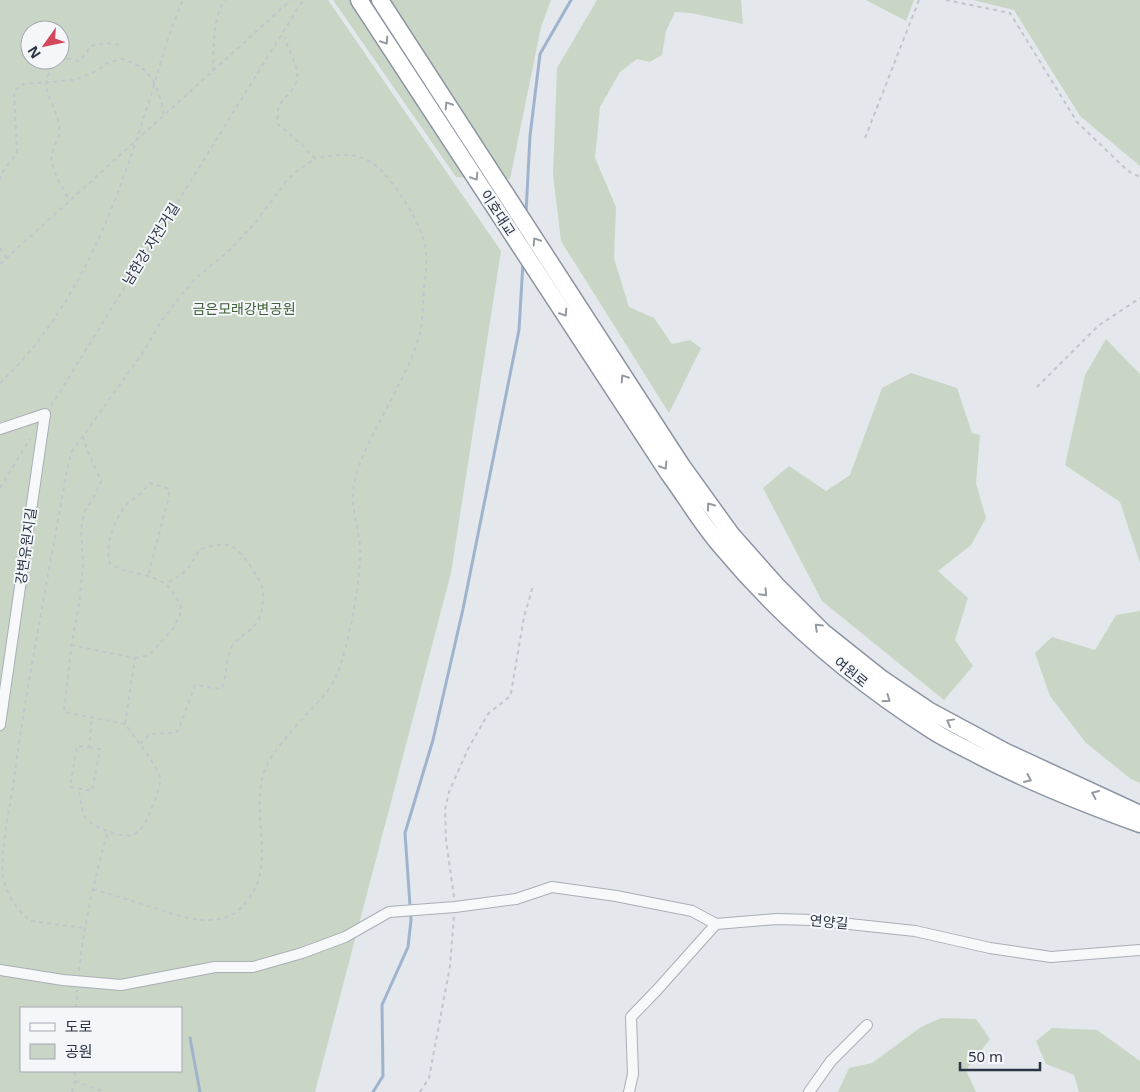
<svg xmlns="http://www.w3.org/2000/svg" width="1140" height="1092" font-family="'Noto Sans','Noto Sans KR',sans-serif">
<style>
.green{fill:#c9d6c5;fill-rule:evenodd}
.lines{fill:none;stroke-linecap:round;stroke-linejoin:round}
.stream{stroke:#9fb4cc;stroke-width:3}
.minor-casing{stroke:#a9aeb7;stroke-width:12}
.trunk-casing{stroke:#8b94a3;stroke-width:19}
.path{stroke:#c2c5cb;stroke-width:2;stroke-dasharray:4 4;stroke-linecap:butt}
.minor{stroke:#f7f8fa;stroke-width:10}
.trunk{stroke:#fff;stroke-width:16}
.oneway{stroke:#959aa2}
.labels{text-anchor:middle;stroke-width:4;stroke-linejoin:round;paint-order:stroke}
.street-label{font-size:14px;fill:#2b3445;stroke:#f4f6f9}
.park-label{font-size:14px;fill:#3f6138;stroke:#f4f6f9}
</style>
<rect width="100%" height="100%" fill="#e4e7ec"/>
<!-- green -->
<path class="green" d="M0 0H328L501 251 451 573 315 1092H0ZM30 30H60V60H30ZM21 1008H181V1071H21Z
M333 0H551L541 27 510 179 456 177Z
M597 0H741L743 24 691 13 675 12 666 31 662 55 650 62 637 59 620 72 600 107 595 158 616 207 614 258 629 307 654 318 672 344 690 340 701 348 669 413 561 241 553 174 557 68Z
M866 0H914L906 21Z
M973 0H1140V166L1080 116 1014 10Z
M1106 339 1140 374V563L1120 502 1065 465 1085 375Z
M911 373 957 388 972 433 980 435 976 483 986 518 971 545 938 571 968 598 955 640 973 666 944 700 822 601 763 488 789 466 826 491 850 475 882 388Z
M1140 611V783L1131 779 1086 743 1050 696 1035 653 1052 637 1095 650 1116 615Z
M941 1018 976 1019 990 1039 966 1070 976 1092H838L849 1068 872 1063 921 1027Z
M1052 1028 1097 1030 1140 1061V1092H1079L1074 1075 1046 1064 1036 1041Z"/>
<g class="lines">
<!-- stream -->
<path class="stream" d="M526 213 530 136 540 54 571 0
M190 1038 200 1092
M373 1092 383 1076 382 1005 408 947 411 920 405 833 433 740 463 609 519 330 523 262"/>
<defs>
<path id="minor" d="M0 429 45 414 0 725
M0 970 63 980 121 985 215 967H253L302 953 345 937 389 912 455 907 516 899 552 887 616 896 692 911 716 924
M629 1092 633 1074 631 1017 657 990 716 924 777 919 812 920 915 931 990 948 1051 957 1140 950
M809 1092 831 1061 867 1025"/>
<path id="trunk" d="M359 0 669 474C686 497 701 523 720 545 779 616 852 679 930 729 942 737 956 744 970 751 1024 780 1082 803 1140 824
M380 0 682 466 731 534 778 587 823 632 882 679 928 710 1006 752 1140 814"/>
</defs>
<!-- minor casing -->
<use href="#minor" class="minor-casing"/>
<!-- trunk casing -->
<use href="#trunk" class="trunk-casing"/>
<!-- path -->
<path class="path" d="M946 0 1010 13 1077 122 1128 171 1140 177
M60 59 62 57 78 61 86 54 90 46 105 43 121 45
M59 60C35 84 51 95 58 120 58 124 60 128 60 132 59 139 53 146 52 154 49 168 63 189 70 201
M213 71C214 48 212 19 225 0
M865 138 919 0
M0 180 2 173 17 152 14 91 24 84 75 80 96 71 109 62 123 59C129 62 136 64 142 68 156 79 161 99 164 116
M0 248 6 258
M0 264 291 0
M0 383C80 307 117 203 149 101 160 67 168 33 183 0
M1037 387 1098 326 1140 298
M51 406 303 0
M83 436 72 451 67 469C49 574 27 680 13 786 9 811 0 854 3 877 5 892 18 912 31 921L84 928
M0 488 30 439
M71 645 135 658 125 724
M135 658 149 655 174 627 182 610C167 568 143 581 110 564 104 545 115 516 129 502 132 499 136 498 139 495 143 492 146 487 150 483L169 489V496L148 576
M140 744 150 734 174 733 178 731 195 685 221 689C228 676 224 658 233 645 242 634 257 629 261 614 263 607 264 594 262 587 258 576 241 549 229 545 220 543 207 547 199 550 188 571 186 572 166 584
M89 747 100 749 92 791 70 787 77 746 89 747 92 717
M79 792C81 800 81 812 86 818 92 826 101 828 109 832 138 842 143 830 153 805 156 798 160 787 160 779 159 767 133 735 125 724L64 712 72 641 79 605 83 565 81 529 85 511 94 497 101 481 87 450 83 436 144 351 162 320 183 293 195 279 232 248 255 223 288 179 301 168 315 159C304 145 290 135 277 123 278 118 277 112 279 107 282 97 296 91 297 78 299 64 287 50 285 37
M93 889C112 895 132 901 152 907 170 913 188 920 207 920 217 920 228 918 236 912 288 871 240 807 271 758 282 741 297 725 311 710 320 700 330 690 336 677 348 649 362 576 360 546 358 526 350 505 354 484 361 450 383 418 398 386 407 369 417 348 421 328 423 315 423 301 424 287 426 272 428 257 424 241 418 221 407 203 395 187 371 154 354 150 315 159
M454 897 446 840 445 810 449 792 468 749 488 714 508 698 511 693 524 617 533 586
M79 971C84 923 95 877 108 831
M76 1008 77 990
M75 1081 104 1092
M72 1092 75 1081V1071
M420 1092 429 1078 450 966 454 916"/>
<!-- minor -->
<use href="#minor" class="minor"/>
<!-- trunk -->
<use href="#trunk" class="trunk"/>
</g>
<!-- one-way arrows -->
<defs><path id="oneway-chevron" d="M-2-3.5L2.5 0L-2 3.5" fill="none" stroke-width="1.6" stroke-linecap="round" stroke-linejoin="round" transform="scale(1.25)"/></defs>
<g class="oneway">
<use href="#oneway-chevron" transform="translate(385 41) rotate(57)"/>
<use href="#oneway-chevron" transform="translate(448 105) rotate(-123)"/>
<use href="#oneway-chevron" transform="translate(475 177) rotate(57)"/>
<use href="#oneway-chevron" transform="translate(536 241) rotate(-123)"/>
<use href="#oneway-chevron" transform="translate(564 313) rotate(57)"/>
<use href="#oneway-chevron" transform="translate(624 378) rotate(-123)"/>
<use href="#oneway-chevron" transform="translate(664 466) rotate(57)"/>
<use href="#oneway-chevron" transform="translate(710 506) rotate(-126)"/>
<use href="#oneway-chevron" transform="translate(764 593) rotate(47)"/>
<use href="#oneway-chevron" transform="translate(818 627) rotate(-136)"/>
<use href="#oneway-chevron" transform="translate(887 699) rotate(35)"/>
<use href="#oneway-chevron" transform="translate(950 722) rotate(-151)"/>
<use href="#oneway-chevron" transform="translate(1028 779) rotate(24)"/>
<use href="#oneway-chevron" transform="translate(1095 794) rotate(-156)"/>
</g>
<g class="labels">
<!-- street labels -->
<g class="street-label">
<text transform="translate(498 213) rotate(57)" y="5">이호대교</text>
<text transform="translate(151 244) rotate(-58)" y="5">남한강 자전거길</text>
<text transform="translate(26 546) rotate(-82)" y="5">강변유원지길</text>
<text transform="translate(851 672) rotate(39)" y="5">여원로</text>
<text transform="translate(829 922) rotate(5)" y="5">연양길</text>
</g>
<!-- park labels -->
<g class="park-label">
<text x="244" y="314">금은모래강변공원</text>
</g>
</g>
<!-- legend -->
<rect x="20" y="1007" width="162" height="65" fill="#f4f6f9" stroke="#a4a8b1"/>
<rect x="30" y="1023" width="25" height="8" fill="#f7f8fa" stroke="#a4a8b1"/>
<text x="65" y="1032" font-size="15" fill="#2b3445">도로</text>
<rect x="30" y="1044" width="25" height="15" fill="#c9d6c5" stroke="#a4a8b1"/>
<text x="65" y="1057" font-size="15" fill="#2b3445">공원</text>
<!-- north arrow -->
<g transform="translate(45 45) rotate(237)"><circle r="24" fill="#f4f6f9" stroke="#a4a8b1"/>
<path d="M0-4L9 19L0 12L-9 19Z" fill="#d1495b"/>
<text y="-8" font-size="14" font-weight="bold" text-anchor="middle" fill="#2b3445">N</text>
</g>
<!-- scale -->
<path d="M960 1062v8h80v-8" fill="none" stroke="#2b3445" stroke-width="2.5"/>
<text x="968" y="1062" font-size="15" fill="#2b3445" stroke="#f4f6f9" stroke-width="4" paint-order="stroke">50 m</text>
</svg>
